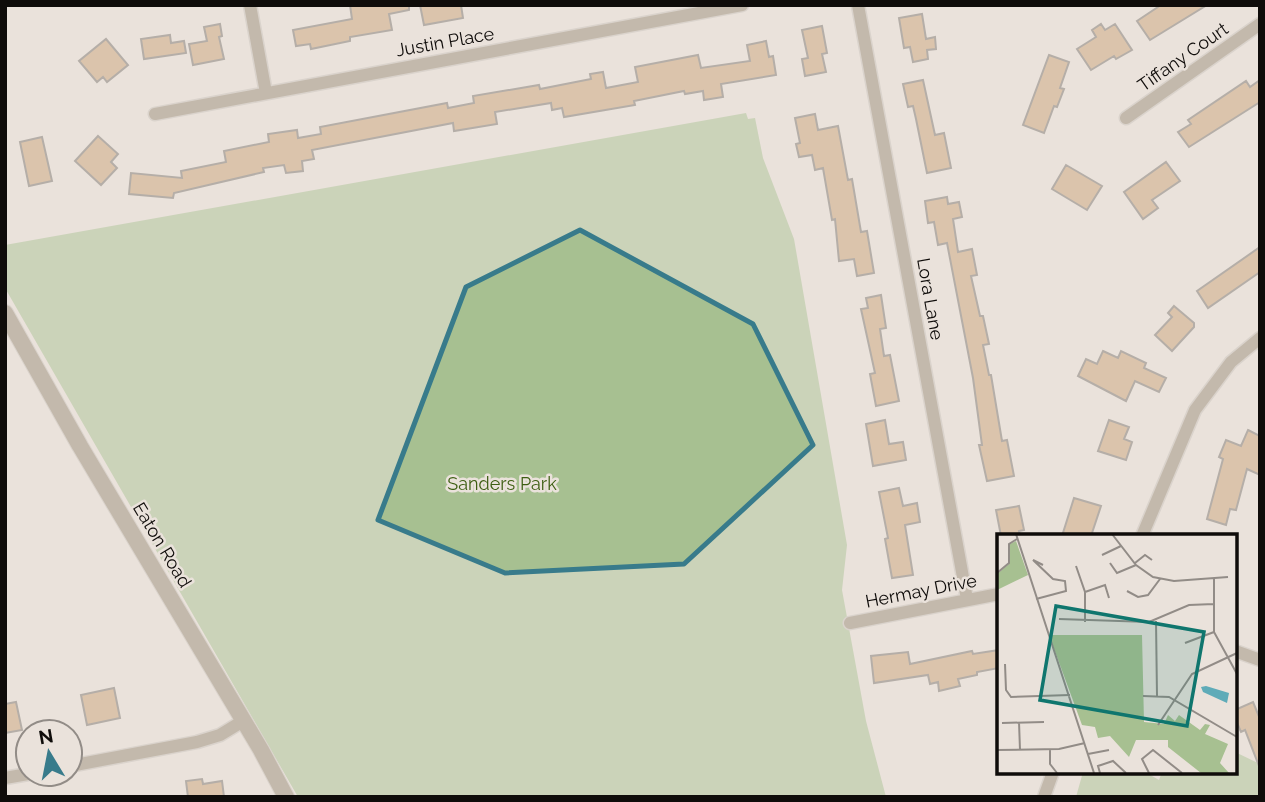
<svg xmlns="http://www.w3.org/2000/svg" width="1265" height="802" font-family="Raleway,sans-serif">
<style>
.green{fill:#a7c091}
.building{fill:#caa073;stroke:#76706a;stroke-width:2}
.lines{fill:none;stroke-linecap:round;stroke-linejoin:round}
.minor-casing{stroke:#c7c0ba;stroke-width:15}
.tertiary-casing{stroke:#c7c0ba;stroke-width:18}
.minor{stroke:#968873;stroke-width:12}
.tertiary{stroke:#968873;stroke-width:16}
.marked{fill:none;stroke:#387b8b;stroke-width:5;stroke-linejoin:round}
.labels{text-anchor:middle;stroke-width:5;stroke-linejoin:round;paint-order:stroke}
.street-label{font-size:18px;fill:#0f0c0a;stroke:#eae2db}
.park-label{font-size:18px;fill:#3d5e12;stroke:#eae2db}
.inset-road{fill:none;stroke:#928c87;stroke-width:2}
.view{fill:#0f766e;fill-opacity:0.15;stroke:#0f766e;stroke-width:3.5}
.inset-edge{fill:none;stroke:#0f0c0a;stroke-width:3.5}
</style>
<rect width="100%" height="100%" fill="#eae2db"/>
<!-- green -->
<path class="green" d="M746 113 748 119 755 118 763 158 794 239 847 545 842 590 866 721 886 797H298L5 288V245Z
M1235 752 1260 764V797H1076L1083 772H1145L1159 780 1162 772H1235Z"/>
<!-- building -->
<path class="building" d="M350 5H409V10L389 14 392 30 350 37V41L311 49 310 44 296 46 293 30 352 19Z
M420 5H461L463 18 424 25Z
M1161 5H1207L1150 40 1137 21Z
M922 14 926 39 935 37 936 49 927 50 928 59 913 62 910 47 904 48 899 18Z
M220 24 222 36 219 37 224 59 193 65 189 44 207 41 204 27Z
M1101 24 1105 30 1115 24 1132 50 1116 59 1114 56 1091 70 1077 49 1096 37 1092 30Z
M822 26 827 53 822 54 826 72 805 76 802 59 808 58 802 30Z
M170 35 171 43 184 41 186 53 144 59 141 39Z
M106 39 128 65 107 82 103 77 97 82 79 61Z
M766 41 769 57 773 56 776 75 721 84 723 97 704 100 703 91 685 94 684 91 634 101 635 105 564 117 562 108 552 110 551 103 495 112 497 124 454 131 453 123 312 150 314 159 302 161 303 171 286 173 284 165 263 168 264 172 174 193 173 198 129 194 131 173 182 178 181 171 226 162 224 151 269 142 268 134 297 130 298 138 321 134 320 127 447 103 448 108 474 103 473 96 539 85 540 89 591 79 590 74 603 72 606 88 638 82 635 67 698 55 701 68 750 61 747 45Z
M1049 55 1069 62 1060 88 1064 89 1057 107 1054 106 1044 133 1023 125Z
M923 80 935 135 944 133 951 168 927 173 916 119 913 106 908 107 903 84Z
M1260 80V102L1189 147 1178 132 1191 124 1188 120 1246 81 1250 87Z
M815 114 818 130 838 126 848 180 852 179 861 232 867 231 874 273 857 276 854 259 839 261 835 219 832 220 823 168 815 170 812 155 799 157 796 144 800 143 795 118Z
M98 136 118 154 111 162 117 168 101 185 75 161Z
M42 137 52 181 29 186 20 142Z
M1166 162 1180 181 1152 200 1158 208 1143 219 1124 192Z
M1066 165 1102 186 1087 210 1052 189Z
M947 197 948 204 959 202 962 217 953 219 958 252 972 249 977 275 971 276 980 316H983L989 344 983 345 989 375H991L1002 441 1007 440 1014 476 987 481 979 445H982L973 378 947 243 938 245 934 222 928 223 925 201Z
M1260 247V272L1208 308 1197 291Z
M881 295 886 328 880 329 884 356 890 355 899 401 876 406 870 374 875 373 861 309 868 308 866 298Z
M1174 306 1194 323V327L1172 351 1155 335 1172 317 1168 313Z
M1103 351 1118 358 1121 351 1146 363 1144 368 1166 378 1159 392 1135 381 1126 401 1078 376 1086 359 1097 364Z
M885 420 889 444 903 442 906 460 873 466 866 424Z
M1109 420 1129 427 1124 439 1132 442 1126 460 1098 451Z
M1248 430 1260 436V475L1247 469 1236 510 1230 509 1226 525 1207 519 1223 459 1219 457 1226 440 1241 446Z
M899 488 903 506 917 503 920 522 905 525 913 575 892 578 885 539 888 538 879 492Z
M1074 498 1101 506 1091 536H1062Z
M1019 506 1024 530 1019 531 1020 536H1001L996 510Z
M999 650V668L977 672V675L958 679 960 686 939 691 938 682 930 684 928 675 874 683 871 656 908 652 910 664 972 651 973 654Z
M114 688 120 718 87 725 81 695Z
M16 702 22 730 5 733V704Z
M1253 702 1260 719 1259 766 1245 730 1241 732 1235 718V710Z
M202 779 203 784 222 781 224 797H188L186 781Z"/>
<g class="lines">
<defs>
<path id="minor" d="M250 5 266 93
M858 5 967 599
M155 114 742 5
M1126 118 1260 24
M1142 536 1195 410 1231 362 1260 338
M850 623 999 594
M1235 651 1260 660
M70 766 197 742 220 735 243 721
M5 778 28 774
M1044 797 1053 772"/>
<path id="tertiary" d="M5 313 80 446 261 750 286 797"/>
</defs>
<!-- minor casing -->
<use href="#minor" class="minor-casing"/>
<!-- tertiary casing -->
<use href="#tertiary" class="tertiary-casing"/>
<!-- minor -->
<use href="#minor" class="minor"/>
<!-- tertiary -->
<use href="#tertiary" class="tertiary"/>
</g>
<!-- marked area -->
<path d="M0 0H1265V802H0ZM580 230 753 324 813 445 684 564 505 573 378 520 466 287Z" fill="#eae2db" fill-opacity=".55" fill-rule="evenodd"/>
<path class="marked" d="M580 230 753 324 813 445 684 564 505 573 378 520 466 287Z"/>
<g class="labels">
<!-- street labels -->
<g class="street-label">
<text transform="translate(445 42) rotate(-10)" y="6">Justin Place</text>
<text transform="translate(1183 57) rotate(-35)" y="6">Tiffany Court</text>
<text transform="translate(930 299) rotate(80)" y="6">Lora Lane</text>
<text transform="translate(162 545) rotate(59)" y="6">Eaton Road</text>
<text transform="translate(921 591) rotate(-11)" y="6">Hermay Drive</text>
</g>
<!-- park labels -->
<g class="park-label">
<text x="502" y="490">Sanders Park</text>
</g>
</g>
<!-- overview -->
<g transform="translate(997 534)">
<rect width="240" height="240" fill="#eae2db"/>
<path d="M19 7 31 41 0 56V40L12 30 13 10ZM52 101H145L147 188 167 190 171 181 178 187 182 181 203 196 208 190 213 191 208 200 231 210 223 229 232 239H204L171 213V206H139L132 223 113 202 101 204 98 193 85 191Z" fill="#a7c091"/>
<path d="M209 152 232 159 230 169 206 158 204 153Z" fill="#5fabb8"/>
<path class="inset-road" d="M19 0 97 239M115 0 139 31 156 43 177 47 231 43M105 21 124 12M113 29 120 39 139 31M138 29 148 21 155 26M79 32 88 58V88M0 39 12 29V10L20 5M217 44V98L240 140M130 57 141 63 151 61 163 45M88 58 108 51 112 64M39 65 69 57 68 47 56 45 36 26 46 31M62 85 152 88 192 71 217 70M159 87 160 162M188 109 217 98M8 130 9 156 14 163 73 161M146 162 172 163 240 203M22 188 23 216M5 189 47 188M161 191 195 140 240 119M0 216 62 215 88 209M53 216V230L60 239M91 220 112 216M103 239 101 232 116 227 129 239M152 239 145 225 156 216 185 239"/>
<path class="view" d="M59 72 207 98 190 192 43 166Z"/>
<rect width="240" height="240" class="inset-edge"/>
</g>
<!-- border -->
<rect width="1265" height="802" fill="none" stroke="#0f0c0a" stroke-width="14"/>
<!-- north arrow -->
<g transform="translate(49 753) rotate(350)"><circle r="33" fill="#eae2db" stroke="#928c87" stroke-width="2"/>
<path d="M0-5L12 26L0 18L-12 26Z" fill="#387b8b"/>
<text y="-10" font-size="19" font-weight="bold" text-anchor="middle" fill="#0f0c0a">N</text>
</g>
</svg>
